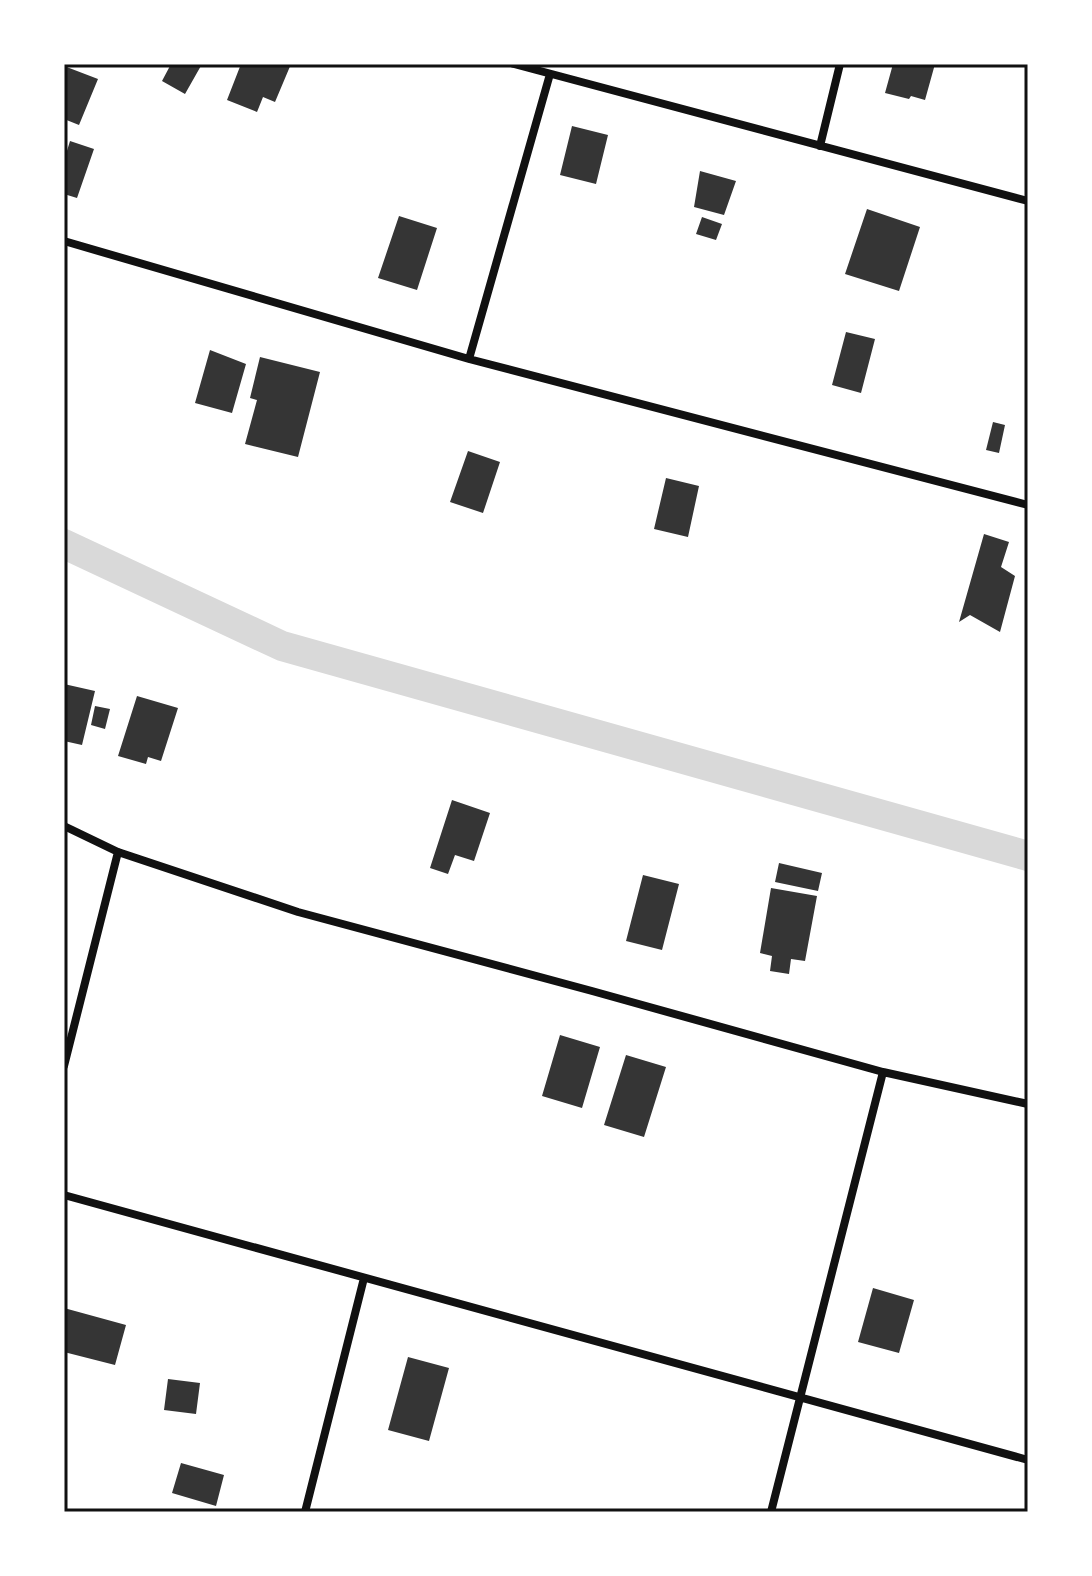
<svg xmlns="http://www.w3.org/2000/svg" width="1092" height="1576" font-family="'Nunito Sans',sans-serif">
<style>
.lines{fill:none;stroke-linecap:round;stroke-linejoin:round}
.canal{stroke:#d9d9d9;stroke-width:30}
.building{fill:#353535}
.minor{stroke:#111;stroke-width:8}
.neatline{fill:none;stroke:#111;stroke-width:3}
</style>
<rect width="100%" height="100%" fill="#fff"/>
<g class="lines">
<!-- canal -->
<path class="canal" d="M64 544 282 646 1028 856"/>
</g>
<!-- building -->
<path class="building" d="M171 64H202L185 94 162 81Z
M241 64H291L275 102 263 97 257 112 227 100Z
M893 64H935L925 100 911 96 909 99 885 93Z
M64 66 98 79 79 125 64 119Z
M572 126 608 135 596 184 560 175Z
M70 141 94 149 77 198 64 194V153L66 154Z
M700 171 736 181 724 215 694 207Z
M867 209 920 227 899 291 845 274Z
M399 216 437 228 417 290 378 278Z
M702 217 722 224 716 240 696 234Z
M846 332 875 339 861 393 832 385Z
M210 350 246 364 232 413 195 403Z
M260 357 320 372 298 457 245 444 257 400 250 398Z
M993 422 1005 425 999 453 986 450Z
M468 451 500 462 483 513 450 502Z
M666 478 699 486 688 537 654 529Z
M984 534 1009 542 1001 567 1015 576 1000 632 970 615 959 622Z
M64 684 95 691 82 745 64 741Z
M137 696 178 708 161 761 148 757 146 764 118 756Z
M95 706 110 709 105 729 91 725Z
M452 800 490 813 474 861 455 855 448 874 430 868Z
M779 863 822 873 818 891 775 882Z
M643 875 679 884 662 950 626 941Z
M771 888 817 896 805 961 791 959 789 974 770 971 772 956 760 953Z
M560 1035 600 1047 582 1108 542 1096Z
M626 1055 666 1067 644 1137 604 1125Z
M873 1288 914 1300 899 1353 858 1342Z
M64 1308 126 1325 115 1365 64 1352Z
M408 1357 449 1368 429 1441 388 1430Z
M168 1379 200 1383 196 1414 164 1410Z
M181 1463 224 1475 216 1506 172 1493Z"/>
<g class="lines">
<!-- minor -->
<path class="minor" d="M514 64 1028 201
M820 146 840 64
M64 241 469 359 1028 505
M469 359 550 74
M64 826 118 852 298 912 592 991 883 1072 1028 1104
M64 1066 118 852
M64 1195 1028 1460
M305 1512 364 1278
M771 1512 883 1072"/>
</g>
<!-- border -->
<rect width="1092" height="1576" fill="none" stroke="#ffffff" stroke-width="132"/>
<rect x="66" y="66" width="960" height="1444" class="neatline"/>
</svg>
